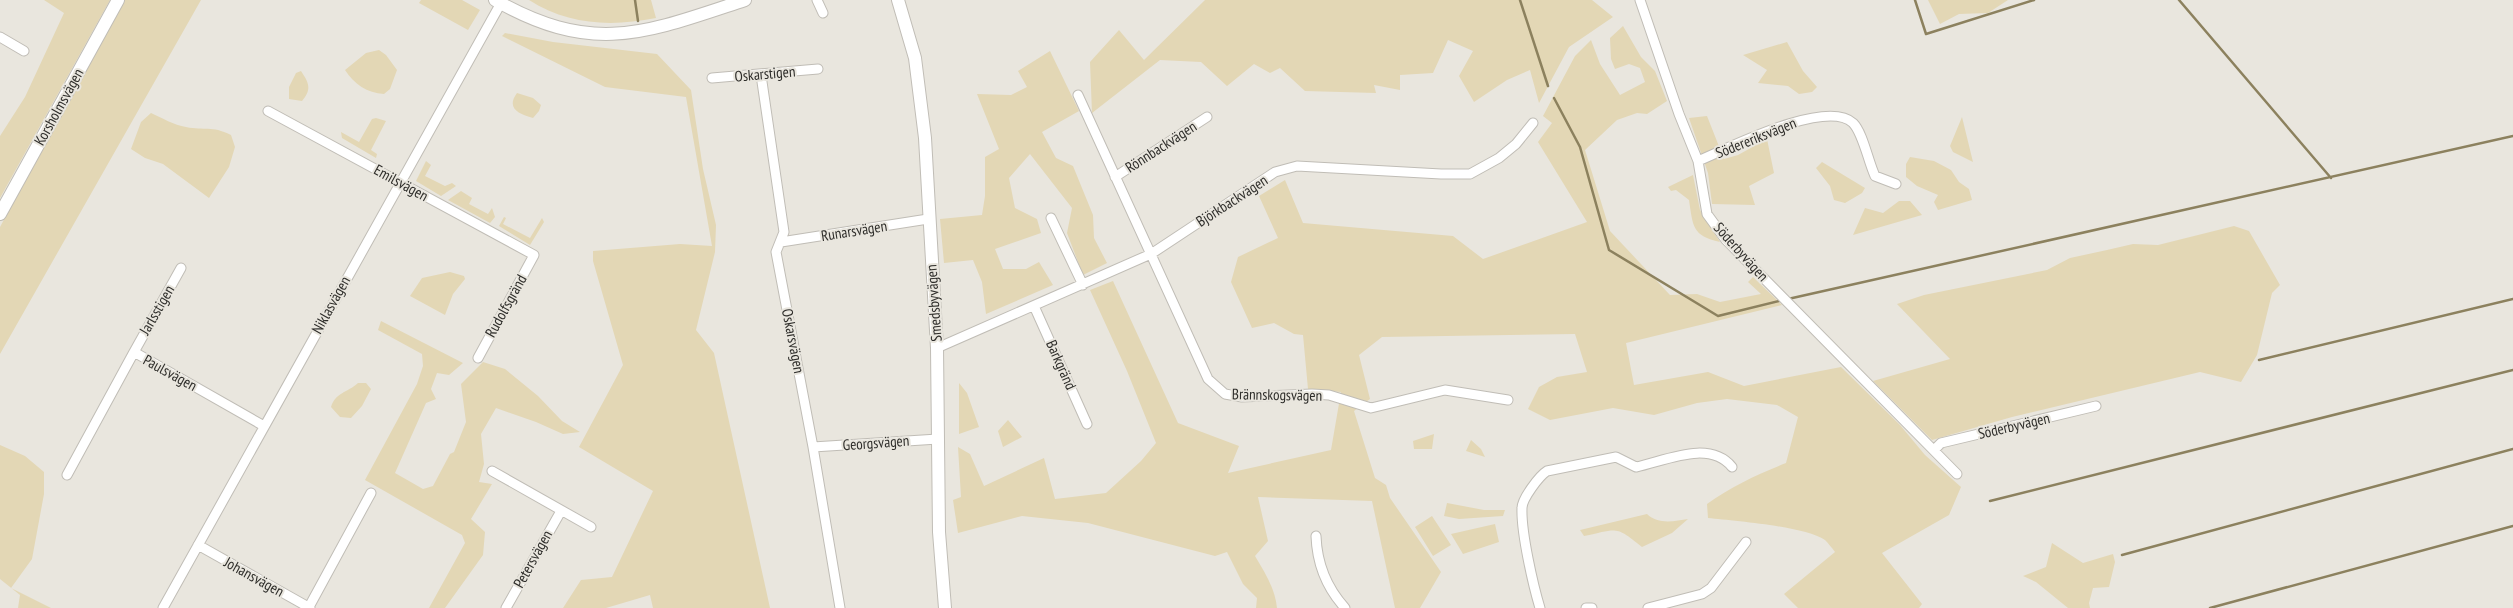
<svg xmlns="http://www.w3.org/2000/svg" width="2513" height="608" font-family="'PT Sans Narrow',sans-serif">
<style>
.green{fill:#e3d7b5}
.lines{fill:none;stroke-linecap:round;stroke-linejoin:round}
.stream{stroke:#8c815e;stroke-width:2.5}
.street-casing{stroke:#c0bdb6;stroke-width:11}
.secondary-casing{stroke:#c0bdb6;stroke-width:14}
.street{stroke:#fff;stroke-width:9}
.secondary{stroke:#fff;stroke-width:12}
.labels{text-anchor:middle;stroke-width:4;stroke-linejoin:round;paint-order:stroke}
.street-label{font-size:15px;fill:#2e2d2a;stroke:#e9e6de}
</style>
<rect width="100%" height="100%" fill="#e9e6de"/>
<!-- green -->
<path class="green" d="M44 0H110L0 198V136L25 97 64 13Z
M122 0H201L0 354V227Z
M421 0H462L480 10 468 30 419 3Z
M529 0H651L656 18C611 27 568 25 529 0Z
M1205 0H1592L1613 17 1569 47 1539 103 1530 70 1507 80 1474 102 1459 76 1473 51 1448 40 1433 73 1400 75V90L1374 85 1376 93 1305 91 1280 68 1270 73 1254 64 1227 86 1201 62 1160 60 1092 113 1090 62 1119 30 1144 60Z
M1928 0H2008L1988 13 1959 14 1940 24Z
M1623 26 1641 57 1655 71 1667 101 1647 114 1637 113 1617 120 1585 150 1610 231 1670 295 1697 294 1720 302 1761 294 1748 282 1753 277 1782 305 1626 343 1634 385 1708 372 1744 386 1841 367 1900 425 1925 455 1961 487 1949 515 1882 553 1922 604 1919 608H1798L1784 594 1835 552C1832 548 1828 543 1825 540 1804 526 1735 521 1708 518L1707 504C1732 486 1758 474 1786 463L1798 417 1777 405 1727 399 1697 403 1654 415 1613 408 1550 420 1528 409 1539 387 1557 377 1587 372 1575 334 1382 337 1359 355 1370 399 1354 411 1375 478 1386 485 1390 498 1441 572 1420 608H1395L1372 501 1258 497 1268 541 1255 556C1265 573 1275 588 1277 608H1256L1257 598 1243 584 1227 552 1215 556 1088 523 1022 516 958 533 953 500 961 497 958 447 970 454 984 486 1044 458 1055 499 1106 493 1141 461 1156 443 1127 371 1090 290 1113 281 1178 423 1239 446 1228 473 1331 450 1341 392 1308 389 1303 335 1294 334 1274 323 1252 328 1231 282 1238 257 1278 238 1259 196 1285 180 1303 223 1453 236 1483 259 1587 222 1538 142 1552 123 1543 116 1575 56 1591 40 1600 64 1620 95 1645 82 1640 68 1629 64 1615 69 1611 59 1610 38Z
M505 33 553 42 657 54 691 90 703 169 716 225 715 252 696 330 714 353 770 608H653L650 595 606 608H563L581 580 612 577 653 491 579 447 623 365 593 261V251L680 244 712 246 686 97 605 87 502 36Z
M1787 42 1803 71 1817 87 1812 92 1799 94 1788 86 1758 83 1767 70 1743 55Z
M379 50 386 55 397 70 390 89 384 94C367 93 354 84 345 70L366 53Z
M1050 51 1079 111 1042 132 1056 158 1073 166 1093 215 1094 238 1107 263 1083 275 1067 233 1072 208 1030 154 1009 178 1015 208 1037 219 1041 233 995 249 1003 269H1026L1039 262 1053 285 986 314 982 282 973 260 944 263 940 219 982 215 985 196V157L999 149 977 94 1011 95 1027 87 1018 71Z
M301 71C309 83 312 89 302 101L289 99V87L296 73Z
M517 93 533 98 541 105 539 111 533 118C518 114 506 108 517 93Z
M151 113C162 118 174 125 186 127 205 131 211 125 231 135L235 147 229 167 209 198 163 164 145 158 131 149 141 122Z
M1707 116 1724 159 1738 155 1767 139 1774 173 1749 186 1755 205 1712 204 1708 173 1689 118Z
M1962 117 1973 162 1953 152 1950 146Z
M376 118 386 121 371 150 377 154 376 158 342 138 341 132 359 142 372 119Z
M1910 157 1934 161 1951 170 1959 182 1969 189 1972 200 1938 210 1934 202 1938 195 1917 186 1906 177V164Z
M426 161 431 165 425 176 445 186 452 183 456 186 441 196 416 181Z
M1822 162 1865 188 1862 193 1845 203 1834 200 1830 186 1816 168Z
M1693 175 1700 210 1720 242C1692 236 1693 226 1689 200L1676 190 1671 191 1668 187Z
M461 191 472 198 469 204 488 214 492 208 495 217 490 223 448 200Z
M1899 201H1910L1922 215 1853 235 1865 208 1883 213Z
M504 217 506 218 503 224 530 238 542 218 544 222 530 245 499 226Z
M2234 226 2249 231 2280 285 2272 293 2257 355 2241 382 2200 372 2012 417 1932 440 1873 381 1950 359 1897 304 1924 295 2047 270 2070 258 2107 250 2133 244 2158 245Z
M450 272 464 276 465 279 453 294 445 315 410 296 422 278Z
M381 321 463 363 449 375 437 373 431 389 436 399 426 403 395 473 423 489 433 486 450 454 454 452 466 422 461 384 483 362 505 369 538 396 562 421 580 432 563 434 536 422 496 408 481 434 484 464 479 482 492 484 471 519 485 532 483 555 445 608H429L465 543 462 535 365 480 417 384 423 366 422 354 378 330Z
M358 383H366L371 389 362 406 351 418 340 417 331 407C336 392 347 393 358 383Z
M959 383 967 393 979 427 959 434Z
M1008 420 1022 437 1003 447 998 431Z
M1434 434 1432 449H1414L1413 441Z
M1471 440 1481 449 1485 457 1466 451Z
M0 445 25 456 44 472V494L32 559 11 588 51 608H18L20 595 0 579Z
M1447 503 1484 510H1505L1503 516 1459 519 1444 516Z
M1647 514C1658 525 1675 521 1688 519L1672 533 1642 547C1615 525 1618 529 1584 536L1580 530Z
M1432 516 1451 545 1433 556 1415 527Z
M1495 524 1499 542 1463 554 1451 534Z
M2052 543 2083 563 2113 554 2115 562 2109 587 2093 588 2089 603 2090 608H2068L2036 582 2023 576 2046 567Z"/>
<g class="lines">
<!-- stream -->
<path class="stream" d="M635 0 638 21
M1520 0 1548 86
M1915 0 1926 34 2034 0
M2179 0 2331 178
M1554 98 1580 147 1609 250 1718 316 1783 300
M1788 299 2513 136
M2259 360 2513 299
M1990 501 2513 370
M2122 555 2513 449
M2210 608 2513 526"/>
<defs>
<path id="street" d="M817 0 823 13
M1640 0 1679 114 1698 161 1707 214 1726 240 1957 474
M0 37 24 51
M761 75 784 232 776 252 813 447 840 608
M712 78 818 69
M1078 95 1208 379 1225 394 1242 397 1312 394 1329 395 1371 408 1445 390 1508 400
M268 111 534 255 478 358
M1698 161C1727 149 1826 98 1853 123 1863 133 1868 161 1875 176L1896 184
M1115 177 1207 117
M1051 218 1083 285
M781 242 928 219
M1034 306 1087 424
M937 348 1151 254 1275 172 1297 166 1441 174H1470L1499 158 1516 144 1533 123
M134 352 181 268
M813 447 938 439
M1934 450 1941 443 2096 406
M492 471 591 527
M67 475 134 352 264 426
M1316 536C1317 564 1326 587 1345 608
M198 545 310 608
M309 607 371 493
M163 608 501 3
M506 608 561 511
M1540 608C1533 585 1521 532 1522 508 1522 499 1539 476 1547 471L1616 457 1636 467C1665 461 1709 439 1732 467
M1586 608H1592
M1648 608 1702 594 1711 588 1746 542"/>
<path id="secondary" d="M495 0C594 56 645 33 745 0
M898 0 915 58 925 138 937 348 939 532 945 608
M0 214 118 0"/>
</defs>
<!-- street casing -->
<use href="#street" class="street-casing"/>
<!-- secondary casing -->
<use href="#secondary" class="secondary-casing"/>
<!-- street -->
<use href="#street" class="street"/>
<!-- secondary -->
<use href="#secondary" class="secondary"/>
</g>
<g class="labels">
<!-- street labels -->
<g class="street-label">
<text transform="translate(765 74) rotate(-5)" y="5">Oskarstigen</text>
<text transform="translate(59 107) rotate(-61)" y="5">Korsholmsvägen</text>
<text transform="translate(1756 138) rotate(-22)" y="5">Södereriksvägen</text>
<text transform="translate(1161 147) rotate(-33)" y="5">Rönnbackvägen</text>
<text transform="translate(401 183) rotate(29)" y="5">Emilsvägen</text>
<text transform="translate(1232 201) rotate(-33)" y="5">Björkbackvägen</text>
<text transform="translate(854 231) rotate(-9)" y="5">Runarsvägen</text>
<text transform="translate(1741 252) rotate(48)" y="5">Söderbyvägen</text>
<text transform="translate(934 303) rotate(-94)" y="5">Smedsbyvägen</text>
<text transform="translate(331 305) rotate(-61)" y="5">Niklasvägen</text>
<text transform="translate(506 306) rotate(-61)" y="5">Rudolfsgränd</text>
<text transform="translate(157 310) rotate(-60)" y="5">Jarlsstigen</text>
<text transform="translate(793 341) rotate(79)" y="5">Oskarsvägen</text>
<text transform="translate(1061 365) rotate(66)" y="5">Barkgränd</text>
<text transform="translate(170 373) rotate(29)" y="5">Paulsvägen</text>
<text transform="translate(1277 395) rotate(1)" y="5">Brännskogsvägen</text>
<text transform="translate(2014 426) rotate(-13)" y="5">Söderbyvägen</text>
<text transform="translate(876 443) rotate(-4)" y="5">Georgsvägen</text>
<text transform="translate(533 559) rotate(-61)" y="5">Petersvägen</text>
<text transform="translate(254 577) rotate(29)" y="5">Johansvägen</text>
</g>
</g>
</svg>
